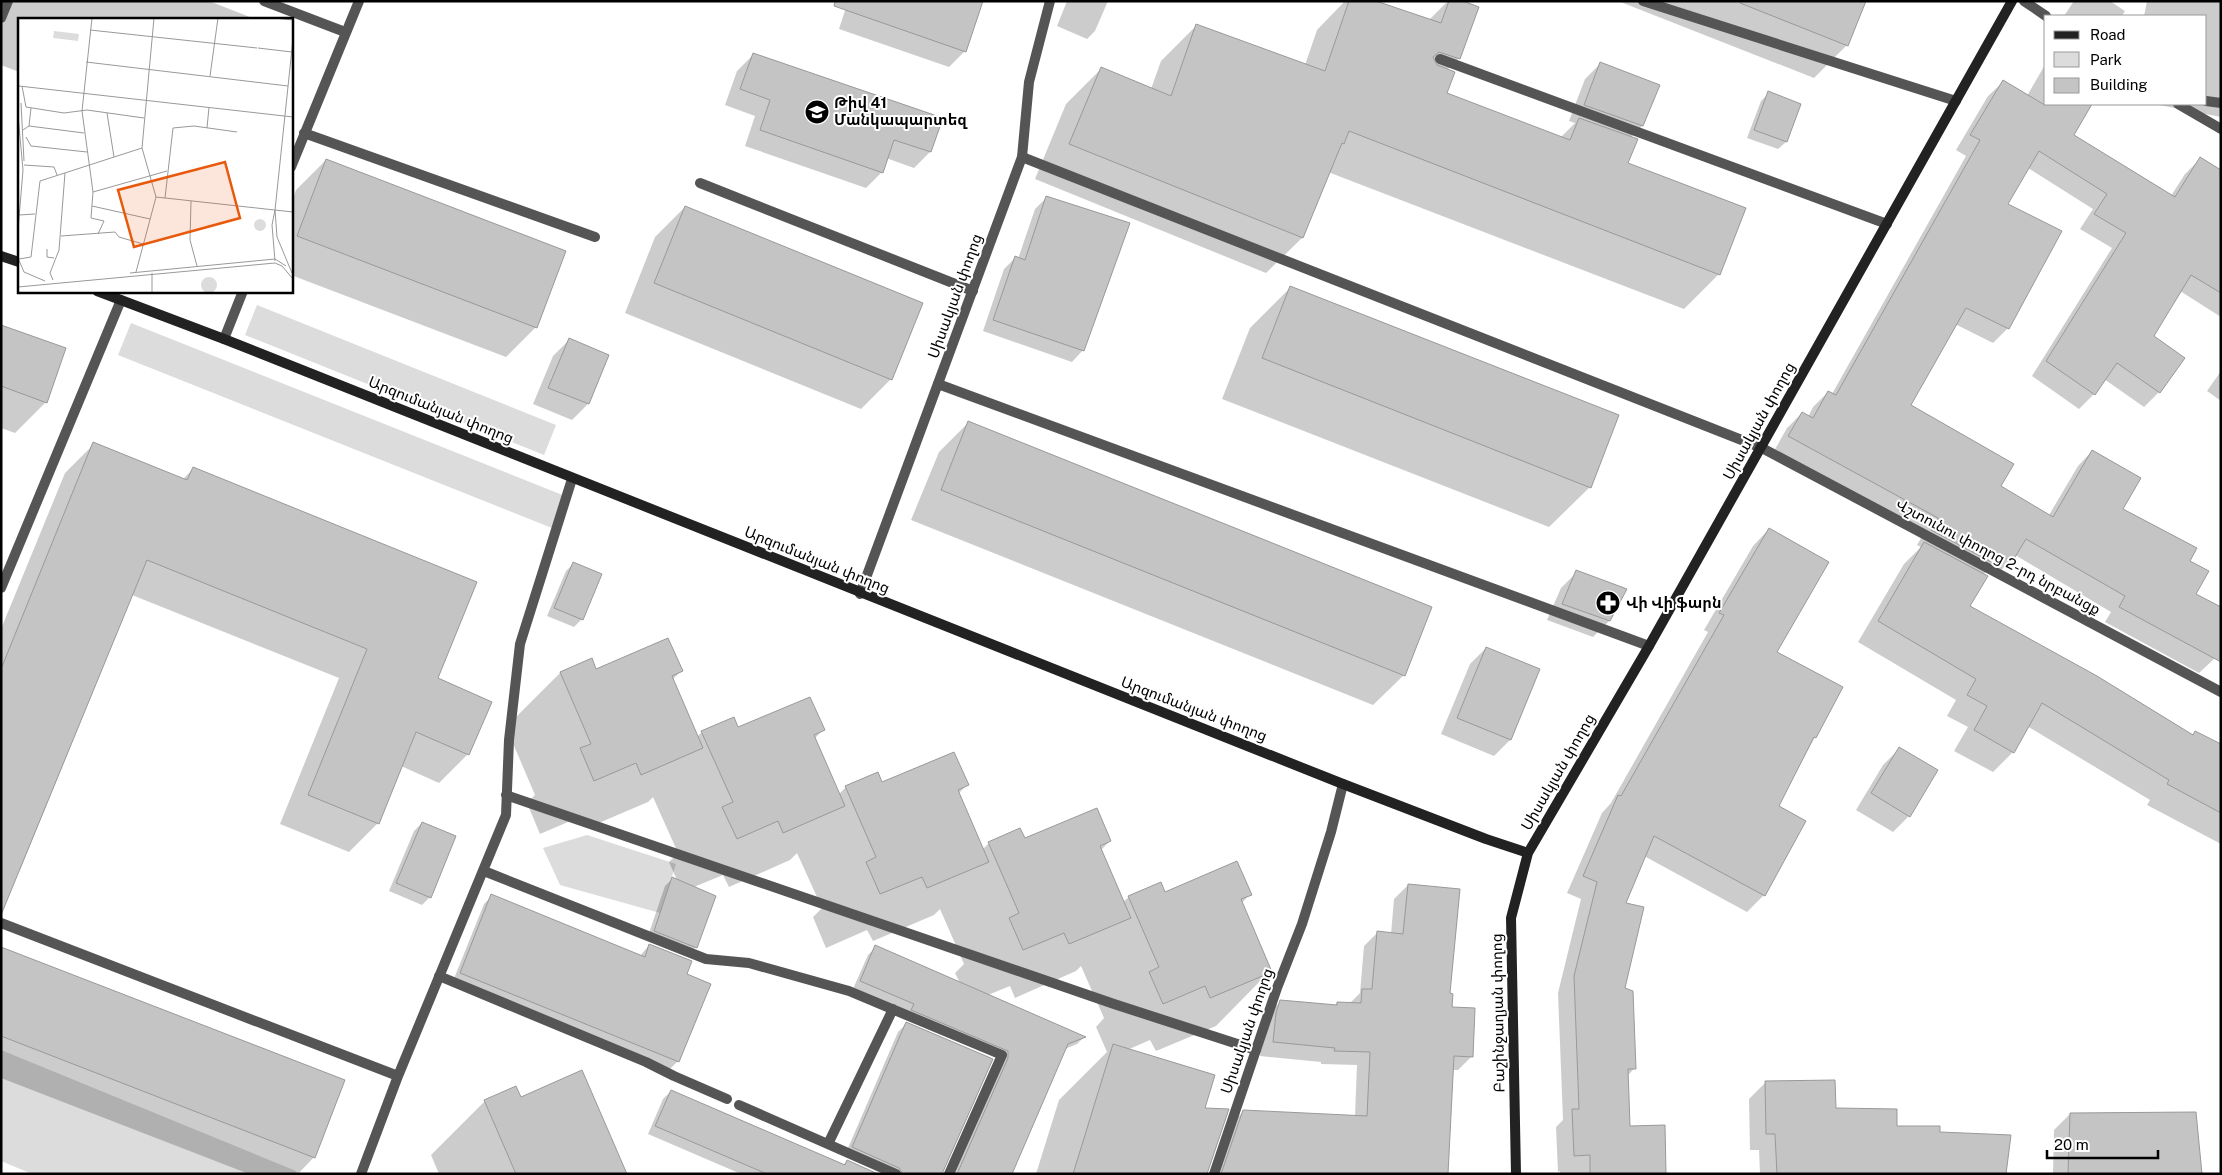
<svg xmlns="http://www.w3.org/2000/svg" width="2222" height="1175" font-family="'Public Sans','Noto Sans Armenian',sans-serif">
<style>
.green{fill:#dcdcdc}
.shadow{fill:#0003}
.building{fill:#c4c4c4;stroke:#999}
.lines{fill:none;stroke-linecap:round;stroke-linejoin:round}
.service{stroke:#555;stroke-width:10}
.minor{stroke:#555;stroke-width:10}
.secondary{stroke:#222;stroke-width:10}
.labels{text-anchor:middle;stroke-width:4;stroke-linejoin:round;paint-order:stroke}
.poi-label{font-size:15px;font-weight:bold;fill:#000;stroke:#fff;text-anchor:start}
.street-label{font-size:15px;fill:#000;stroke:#fff}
.inset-road{fill:none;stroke:#999;stroke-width:1}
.view{fill:#e8590c;fill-opacity:0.15;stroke:#e8590c;stroke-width:2.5}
.inset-edge{fill:none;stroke:#000;stroke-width:2.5}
</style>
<rect width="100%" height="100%" fill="#fff"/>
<!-- green -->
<path class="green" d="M257 305 556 425 544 455 245 335Z
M131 323 570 498 557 530 118 355Z
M587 835 676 864 660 913 560 885 543 848Z
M1 1050 296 1171 295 1174H32L1 1161Z"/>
<!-- shadow -->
<path class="shadow" d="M3 1H209L255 19H19V72L1 65V7Z
M848 1 965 51 949 67 839 29Z
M1067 1H1108L1095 31 1087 39 1057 26Z
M1345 1H1372L1429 20 1448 1H1460L1459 58 1447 70 1446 94 1560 138 1575 123 1569 121 1585 79 1601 63 1658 85 1642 126 1630 138 1627 164 1719 274 1684 309 1328 172 1302 238 1266 273 1035 179 1066 104 1101 69 1151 89 1161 61 1196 26 1305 65 1317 30Z
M1618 1H1865L1847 45 1814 78Z
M2074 1H2110L2125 11 2122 16H2064Z
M2147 1H2221V117L2154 104H2206V16H2144Z
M753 55 930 152 914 168 886 158 882 172 866 188 745 146 755 116 725 105 737 71Z
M2046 63V104H2091L2073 135 2171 196 2185 174 2200 159 2221 172V317L2180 291 2152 337 2159 392 2144 407 2104 379 2094 394 2079 409 2032 376 2112 248 2080 229 2093 209 2028 168 2006 204 2008 328 1993 343 1955 324 1909 405 1999 487 2049 515 2078 466 2092 451 2121 509 2189 562 2194 595 2221 646 2214 659 2199 673 2105 622 2111 612 2015 555 1996 576 1987 571 1983 575 1969 607 2192 736 2195 732 2221 746V844L2147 805 2150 800 2027 726 2013 752 1993 772 1954 751 1968 727 1947 716 1956 700 1858 642 1904 564 1921 547 1917 545 1924 533 1774 451 1787 428 1802 413 1808 417 1813 407 1828 392 1832 394 1966 156 1956 150 1988 96 2003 82 2027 96Z
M1769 93 1800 105 1786 142 1778 149 1747 138 1761 101Z
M326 160 536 327 506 357 291 275V204L296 190Z
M1047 197 1083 350 1072 362 983 331 1004 269 1015 258 1018 259 1035 209Z
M685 207 891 379 861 409 625 313 655 237Z
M1290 288 1590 487 1549 527 1222 399 1250 328Z
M1 326 46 402 15 433 1 428Z
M569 340 608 356 588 404 572 420 533 404 553 356Z
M2221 371V401L2207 391Z
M969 422 1404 675 1373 705 911 520 939 452Z
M94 444 182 480 193 469 436 679 468 754 439 783 401 766 378 823 349 852 280 824 339 678 132 595 20 870 1 888V629L65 473Z
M1769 529 1775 653 1842 687 1777 807 1764 895 1747 912 1644 856 1624 904 1623 989 1635 1068 1627 1076 1629 1127 1664 1173 1684 1174H1560V1171L1558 1172 1556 1127 1563 1120 1558 993 1581 899 1567 893 1602 813 1611 803 1708 632 1704 630 1753 546Z
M573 564 582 619 574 627 547 616 566 571Z
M1577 572 1609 621 1593 637 1547 620 1561 588Z
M1486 648 1539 670 1510 740 1494 756 1441 734 1470 664Z
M591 660 596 671H681L672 680 697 737 702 732 738 729 823 730 814 739 839 794 846 787 882 784 967 785 958 794 983 849 989 843 1024 840 1110 841 1101 850 1123 902 1129 897 1165 894H1250L1241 904 1270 971 1216 1026 1156 1051 1150 1040 1127 1050 1184 1174H1036L1059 1100 1107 1052 1096 1027 1104 1018 1081 966 1076 971 1015 998 1010 986 988 995 1084 1037 1077 1044 1065 1049 1011 1174H953L997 1056 853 989 868 955 876 947 960 983 955 973 964 964 940 909 934 915 873 941 867 930 826 948 813 917 822 908 797 853 790 860 729 887 723 875 694 887 696 947 688 955 647 939 665 886 673 878 677 880 669 862 678 853 653 797 648 802 587 828 582 816 540 834 527 803 535 795 506 727 560 673Z
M1899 749 1909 816 1893 832 1856 810 1883 765Z
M422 823 430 897 422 905 389 891 414 831Z
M1408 885 1449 995 1451 1009 1472 1056 1458 1070H1452L1447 1174H1213L1230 1125 1244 1111 1355 1116 1357 1065 1321 1064V1062L1260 1056 1263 1028 1267 1015 1281 1001 1334 1006 1337 1003 1349 1004 1360 993 1364 946 1378 932 1391 934 1394 899Z
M492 896 640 956 649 945 685 975 709 985 678 1061 670 1069 453 981 484 904Z
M1 949 314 1157 298 1174H249L1 1078Z
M906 1024 942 1174H887L845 1155 898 1032Z
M1766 1082 1834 1110 1896 1127 1939 1133 2005 1174H1760L1759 1150H1750L1749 1099Z
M671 1091 843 1165 847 1161 877 1174H741L648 1134 663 1099Z
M520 1098 626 1174H439L431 1155 485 1101Z
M2070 1114 2201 1174H2053L2054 1130Z"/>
<!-- building -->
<path class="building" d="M835 1H983L966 52 834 6Z
M1349 1H1376L1441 23 1449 1H1463L1479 7 1460 59 1439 52 1433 57 1437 65 1455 72 1447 93 1570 140 1579 118 1638 139 1628 163 1746 208 1720 275 1349 131 1344 144 1342 143 1303 238 1069 144 1101 67 1171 96 1196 24 1325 71Z
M1741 1H1866L1848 46 1740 3Z
M753 53 943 118 931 152 894 140 883 173 760 130 770 100 740 89Z
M1600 62 1660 85 1643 126 1584 105Z
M2003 80 2043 104H2092L2074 135 2175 197 2200 157 2221 170V293L2191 275 2154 336 2185 358 2160 393 2117 363 2095 395 2046 361 2126 233 2094 214 2107 194 2039 151 2008 204 2062 231 2009 329 1966 308 1911 405 2014 464 2001 486 2053 517 2092 450 2141 478 2123 509 2197 548 2190 561 2209 571 2196 594 2221 607V662L2119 607 2125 596 2026 539 2012 562 2000 555 1995 564 1931 530 1938 518 1788 436 1802 412 1813 418 1828 391 1836 395 1980 140 1970 135Z
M1768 91 1801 104 1787 142 1754 130Z
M326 159 566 251 537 328 297 236Z
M1046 196 1130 223 1084 351 993 320 1015 256 1025 260Z
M685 206 923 303 892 380 654 283Z
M1290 286 1619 415 1591 488 1262 358Z
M1 325 66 348 47 403 1 386Z
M569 338 609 355 589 404 548 388Z
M968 421 1432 607 1405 676 941 490Z
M93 442 187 480 193 467 477 582 438 678 492 702 469 755 416 732 379 824 308 795 367 649 147 560 1 915V669Z
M1769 528 1829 562 1777 652 1843 687 1816 738 1814 737 1779 806 1806 821 1765 896 1654 836 1626 903 1644 907 1625 988 1633 991 1636 1069H1628L1630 1126 1665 1125 1666 1174H1590V1155L1574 1156 1572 1109H1579L1574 976 1597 882 1583 876 1618 795 1621 796 1724 615 1719 613Z
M1924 542 1988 576 1970 606 2097 676 2193 735 2195 731 2221 744V813L2167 784 2169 780 2042 703 2014 753 1974 730 1987 706 1967 695 1976 679 1878 621Z
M573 562 602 574 583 620 554 608Z
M1576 570 1627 589 1610 621 1562 604Z
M668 638 683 671 672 676 703 748 641 775 636 763 594 781 580 748 591 744 560 672 592 658 596 669Z
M1486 647 1540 669 1511 740 1457 718Z
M810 697 825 730 814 735 845 806 783 833 778 821 737 839 722 807 733 802 701 731 734 717 738 727Z
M1899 747 1938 770 1910 817 1871 793Z
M954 752 969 785 958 790 989 862 927 888 922 877 880 894 866 862 876 857 845 786 878 772 882 782Z
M1097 808 1111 841 1100 846 1131 918 1069 944 1064 933 1023 950 1009 918 1019 913 988 842 1020 828 1025 838Z
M422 822 456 836 431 898 396 883Z
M1237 861 1252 895 1241 899 1272 972 1210 998 1205 986 1163 1004 1149 972 1159 967 1128 896 1161 882 1165 892Z
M672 877 716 896 697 948 654 931Z
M1408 884 1460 889 1450 993 1453 994 1452 1007 1475 1008 1473 1057 1454 1056 1448 1174H1221L1243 1110 1367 1116 1370 1052 1334 1051 1335 1048 1273 1042 1276 1013 1280 1000 1337 1005V1002L1361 1003 1362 989H1372L1377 931 1403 934Z
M491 894 645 957 649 944 692 961 687 974 711 984 679 1062 460 973Z
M875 945 1086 1037 1068 1044 1012 1174H957L1008 1058V1051L911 1010 914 1004 860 981Z
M1 947 345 1080 315 1158 1 1036Z
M906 1022 993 1059 942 1174H903L899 1168 852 1147Z
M1113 1044 1215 1075 1205 1108 1229 1109 1207 1174H1073Z
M582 1070 627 1174H516L484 1100 516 1086 521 1097Z
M1835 1080 1836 1108 1897 1109V1126H1940V1132L2011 1135 2006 1174H1777L1775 1134H1766L1765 1081Z
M671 1090 845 1165 847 1160 878 1174H767L655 1126Z
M2196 1112 2202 1174H2068L2070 1113Z"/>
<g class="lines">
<!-- service -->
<path class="service" d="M264 1 345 32
M1643 1 1956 101
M1 18 8 1
M1440 59 1887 224
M2206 101 2221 103
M304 133 595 237
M1022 157 1762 448
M291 167 359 1
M700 183 973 291
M224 339 243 291
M938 384 1649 646
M1 588 121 300
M506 795 1114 1004 1256 1050
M484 871 706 959 749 963 849 991 1002 1055 949 1174
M1 923 398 1076 506 815 509 740 520 644 572 479
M439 976 646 1062 674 1076 727 1099
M739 1105 896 1174
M828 1144 893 1009
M361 1174 398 1076"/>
<!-- minor -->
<path class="minor" d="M2024 1 2046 16
M2178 104 2221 129
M1762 448 2221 692
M860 594 1022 157 1029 82 1050 1
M1214 1174 1277 988 1302 924 1331 832 1343 784"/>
<!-- secondary -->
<path class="secondary" d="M1 256 19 262
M97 291 224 339 1343 784 1486 839 1528 853
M1516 1174 1511 918 1528 853 1649 646 2012 1"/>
</g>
<!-- icons -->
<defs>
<symbol id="school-disc" viewBox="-11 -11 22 22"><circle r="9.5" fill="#000" stroke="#fff"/><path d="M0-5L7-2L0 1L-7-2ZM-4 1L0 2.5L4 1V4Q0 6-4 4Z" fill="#fff"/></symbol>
<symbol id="pharmacy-disc" viewBox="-11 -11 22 22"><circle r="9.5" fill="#000" stroke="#fff"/><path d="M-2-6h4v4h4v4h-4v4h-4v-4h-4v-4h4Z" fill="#fff"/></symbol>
</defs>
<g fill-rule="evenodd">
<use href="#school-disc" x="803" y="98" width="28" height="28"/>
<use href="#pharmacy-disc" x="1594" y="589" width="28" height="28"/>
</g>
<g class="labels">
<!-- poi labels -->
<g class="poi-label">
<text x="834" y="108">Թիվ 41<tspan x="834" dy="17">Մանկապարտեզ</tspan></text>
<text x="1626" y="608">Վի Վի ֆարն</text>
</g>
<!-- street labels -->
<g class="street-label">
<text transform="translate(955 296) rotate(-70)" y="5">Սիսակյան փողոց</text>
<text transform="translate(441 410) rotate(22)" y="5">Արզումանյան փողոց</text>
<text transform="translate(1759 421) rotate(-61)" y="5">Սիսակյան փողոց</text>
<text transform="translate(1998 557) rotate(28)" y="5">Վշտունու փողոց 2-րդ նրբանցք</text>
<text transform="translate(817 560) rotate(22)" y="5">Արզումանյան փողոց</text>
<text transform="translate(1194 709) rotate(21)" y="5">Արզումանյան փողոց</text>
<text transform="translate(1558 772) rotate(-60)" y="5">Սիսակյան փողոց</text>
<text transform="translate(1498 1013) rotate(-91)" y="5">Բաշինջաղյան փողոց</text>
<text transform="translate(1247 1031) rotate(-71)" y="5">Սիսակյան փողոց</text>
</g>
</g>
<!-- overview -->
<g transform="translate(18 18)">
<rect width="275" height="275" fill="#fff"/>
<path d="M36 13 61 16 60 23 35 20ZM236 207a6 6 0 1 1 12 0a6 6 0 1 1-12 0ZM183 267a8 8 0 1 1 16 0a8 8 0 1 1-16 0Z" fill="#dcdcdc"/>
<path class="inset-road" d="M74 0 64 93 75 174 73 200 86 203 80 216M257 0 275 2M72 12 239 30M240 30 274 34M68 44 270 68M192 58 200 0M1 68 275 99M4 68 8 89 46 95 69 92 126 100M3 85 6 143M89 95 96 139M0 97 5 152 0 212M11 108 13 90M189 110 191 89M5 112 11 108 66 115M8 119 13 128 69 134M6 147 36 149 39 157M75 174 149 153M138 179 275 194M147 180 155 110 176 108 219 114M173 183 172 222 179 248M74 188 132 201M257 192 275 21M257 192 259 219 274 255M1 197 17 196M43 218 97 214 101 219 125 226M29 231V239L36 240M0 240 6 254 27 263M1 241 13 239 22 163 124 130M257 243 254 207 257 192M118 254 138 179 124 130 136 0M112 255 257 241 268 248M35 262 32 255 41 232 47 155M0 269 257 245 264 248 275 261M134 275V255"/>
<path class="view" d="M207 144 222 200 116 229 100 172Z"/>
<rect width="275" height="275" class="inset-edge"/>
</g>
<!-- border -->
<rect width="2222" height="1175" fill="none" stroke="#000000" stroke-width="5"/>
<!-- legend -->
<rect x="2044" y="15" width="162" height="90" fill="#ffffff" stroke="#999999"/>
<rect x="2054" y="31" width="25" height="8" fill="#222222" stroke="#999999"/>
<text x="2090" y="40" font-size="15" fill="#000000">Road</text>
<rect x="2054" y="52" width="25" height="15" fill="#dcdcdc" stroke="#999999"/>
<text x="2090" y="65" font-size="15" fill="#000000">Park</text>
<rect x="2054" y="78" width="25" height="15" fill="#c4c4c4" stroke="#999999"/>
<text x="2090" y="90" font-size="15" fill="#000000">Building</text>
<!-- scale -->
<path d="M2047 1150v8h111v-8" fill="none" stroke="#000000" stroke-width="2.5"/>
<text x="2054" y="1150" font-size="15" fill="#000000" stroke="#ffffff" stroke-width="4" paint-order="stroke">20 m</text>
</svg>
